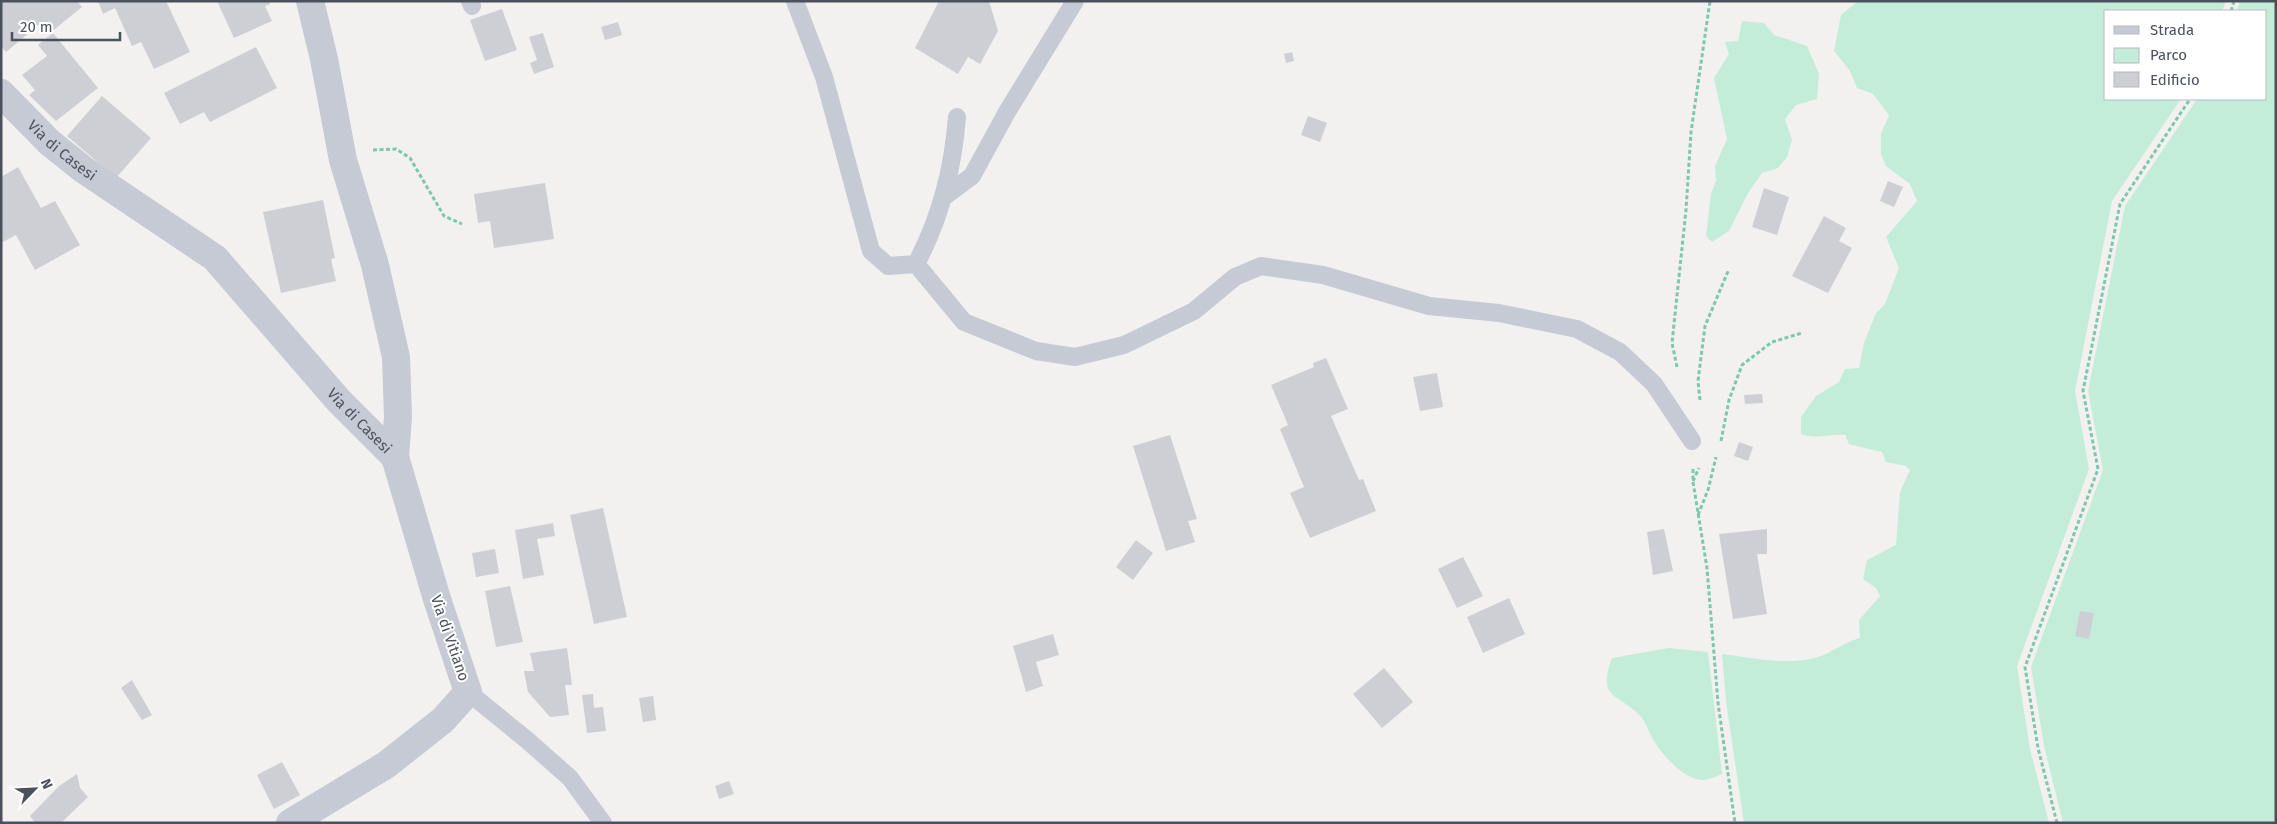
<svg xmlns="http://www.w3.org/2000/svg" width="2277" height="824" font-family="'Fira Sans',sans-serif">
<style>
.green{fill:#c3ecd9}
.building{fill:#cecfd4}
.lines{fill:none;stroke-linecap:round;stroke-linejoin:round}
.path{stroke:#7ec7af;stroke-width:3;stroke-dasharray:4 2.5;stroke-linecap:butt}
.service{stroke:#c5cad4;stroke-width:18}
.minor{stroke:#c5cad4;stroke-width:28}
.labels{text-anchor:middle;stroke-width:4;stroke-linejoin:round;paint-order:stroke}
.street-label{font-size:15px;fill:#4a505c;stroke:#fff}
</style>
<rect width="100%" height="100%" fill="#f2f1f0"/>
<!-- green -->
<path class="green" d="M1858 1H2226L2222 11H2106V99H2181L2112 201 2075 391 2089 469 2017 666 2030 749 2049 823H1744L1726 701 1722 654C1753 658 1787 666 1818 657 1833 652 1845 642 1860 638L1859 620 1880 596 1876 588 1863 579 1867 560 1896 545 1900 492 1910 470 1906 466 1886 462 1882 452 1849 444 1845 435C1827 433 1819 440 1801 434V417L1816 396 1839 382 1845 369 1859 368 1864 343 1876 313 1885 304 1899 268 1886 237 1917 201 1910 184 1886 166 1881 154V134L1889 115 1873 94 1857 88 1850 71 1834 51 1841 15Z
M2240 1H2276V823H2063L2044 746 2031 667 2103 470 2088 391 2125 206 2197 99H2266V11H2237Z
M1742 21 1764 23 1774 35 1807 46 1819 74 1817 99 1796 105 1785 119 1792 140 1787 157 1778 168 1762 173 1748 193 1729 231 1712 242 1706 236 1711 194 1716 181 1715 166 1727 139 1714 78 1729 54 1725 42 1738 41Z
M1669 648 1708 652 1722 774C1717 776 1710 779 1704 780 1684 780 1664 757 1654 741 1649 734 1647 724 1642 718 1620 692 1596 702 1612 658Z"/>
<!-- building -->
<path class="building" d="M1 1H77L82 7 50 33 42 22 6 52 1 46Z
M98 1H166L190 52 154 69 141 42 132 46 115 8 103 14Z
M217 1H269L270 4 265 6 272 21 234 38Z
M939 1H989L998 31 980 64 968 57 958 74 915 48Z
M502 9 517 50 485 61 470 20Z
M618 22 622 35 605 40 601 27Z
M53 33 98 88 56 121 29 95 35 90 22 75 47 56 38 45Z
M543 33 554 67 534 74 530 63 537 60 529 37Z
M256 47 277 88 210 122 204 112 180 124 164 93Z
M1292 52 1294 61 1286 63 1284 54Z
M102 96 151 138 116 178 67 136Z
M1308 116 1327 123 1320 142 1301 135Z
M18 167 41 208 55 201 80 245 35 270 16 235 1 243V177Z
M1888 181 1903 187 1894 207 1880 201Z
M545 183 554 239 494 248 490 221 478 223 474 194Z
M1764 188 1789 197 1777 235 1752 227Z
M323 200 335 258 331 259 336 281 281 293 263 212Z
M1824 216 1846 228 1839 241 1852 248 1828 293 1792 276Z
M1326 358 1348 409 1331 416 1359 480 1363 479 1376 511 1310 538 1290 493 1304 487 1280 429 1288 425 1271 385 1314 367 1313 363Z
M1437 373 1443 407 1420 411 1413 377Z
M1762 394 1763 403 1745 404 1744 395Z
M1170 435 1197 519 1188 521 1195 542 1166 551 1133 446Z
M1739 442 1753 447 1748 461 1734 456Z
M603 508 627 617 594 624 570 515Z
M553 523 555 536 537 539 544 575 523 579 515 530Z
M1664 529 1673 571 1653 575 1647 532Z
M1767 529V554H1757L1767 614 1733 619 1719 534Z
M1136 540 1153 553 1133 580 1116 567Z
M495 549 499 573 476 577 472 553Z
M1463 557 1483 596 1457 608 1438 569Z
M510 586 523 642 496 647 485 591Z
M1509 598 1525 634 1483 653 1467 617Z
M2080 611 2094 613 2089 639 2075 636Z
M1053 634 1059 655 1036 662 1043 686 1026 692 1013 646Z
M567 648 572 685H565L569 715 550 717 528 692 524 671H534L530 653Z
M1384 668 1413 702 1382 728 1353 694Z
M132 680 152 715 142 720 121 688Z
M593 694 594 708 603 707 606 731 587 733 582 695Z
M653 696 656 720 643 722 639 698Z
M282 762 300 795 274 809 257 775Z
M77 774 80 788 88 797 61 823H35L30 816 59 786Z
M729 781 734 794 719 799 715 786Z"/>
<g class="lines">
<!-- path -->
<path class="path" d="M2231 11 2234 1
M373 150 396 149 410 158 444 216 462 224
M1677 367 1672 343 1686 210 1691 132 1710 1
M1700 400 1698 381 1705 326 1729 269
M1721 441 1729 400 1742 365 1772 342 1802 333
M1693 469V482L1707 568 1718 703 1735 823
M1693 481 1699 468
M1698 515 1708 490 1716 457
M2057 823 2038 748 2025 667 2098 469 2083 391 2120 204 2190 99"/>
<!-- service -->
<path class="service" d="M470 1 472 6
M795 1 824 77 871 251 888 266 916 264C941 217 953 169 957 117
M945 196 972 176 1007 112 1075 1
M916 264 964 322 1036 351 1075 357 1124 345 1194 311 1235 277 1261 266 1323 275 1429 306 1499 313 1577 329 1620 352 1654 384 1692 441
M468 692 527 740 570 778 603 823"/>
<!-- minor -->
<g class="minor">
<path id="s1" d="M1 93 49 142 84 170 215 258 339 401 395 457 398 417 396 357 375 265 343 160 324 59 310 1"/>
<path d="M290 823 386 765 443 720 468 692 437 599 395 457"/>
</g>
</g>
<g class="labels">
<!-- street labels -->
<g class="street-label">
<text dy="5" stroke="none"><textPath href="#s1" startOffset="84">Via di Casesi</textPath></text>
<text dy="5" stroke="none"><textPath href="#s1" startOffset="489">Via di Casesi</textPath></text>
<text transform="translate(450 638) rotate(71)" y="5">Via di Vitiano</text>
</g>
</g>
<!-- border -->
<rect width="2277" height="824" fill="none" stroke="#4a505c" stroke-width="5"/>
<!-- legend -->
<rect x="2104" y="10" width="162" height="90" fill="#ffffff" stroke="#b7b9be"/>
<rect x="2114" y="26" width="25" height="8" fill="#c5cad4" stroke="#b7b9be"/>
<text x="2150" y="35" font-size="15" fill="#4a505c">Strada</text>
<rect x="2114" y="48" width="25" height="15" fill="#c3ecd9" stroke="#b7b9be"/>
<text x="2150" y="60" font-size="15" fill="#4a505c">Parco</text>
<rect x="2114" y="72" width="25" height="15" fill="#cecfd4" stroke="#b7b9be"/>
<text x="2150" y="85" font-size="15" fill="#4a505c">Edificio</text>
<!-- north arrow -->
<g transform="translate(35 789) rotate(66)" stroke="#ffffff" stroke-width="4" paint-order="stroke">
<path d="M0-4L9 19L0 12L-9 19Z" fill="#4a505c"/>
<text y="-8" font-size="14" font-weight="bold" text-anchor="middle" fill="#4a505c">N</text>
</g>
<!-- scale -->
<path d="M12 32v8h108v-8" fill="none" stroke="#4a505c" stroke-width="2.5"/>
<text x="20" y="32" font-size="15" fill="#4a505c" stroke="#ffffff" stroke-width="4" paint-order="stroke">20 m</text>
</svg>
